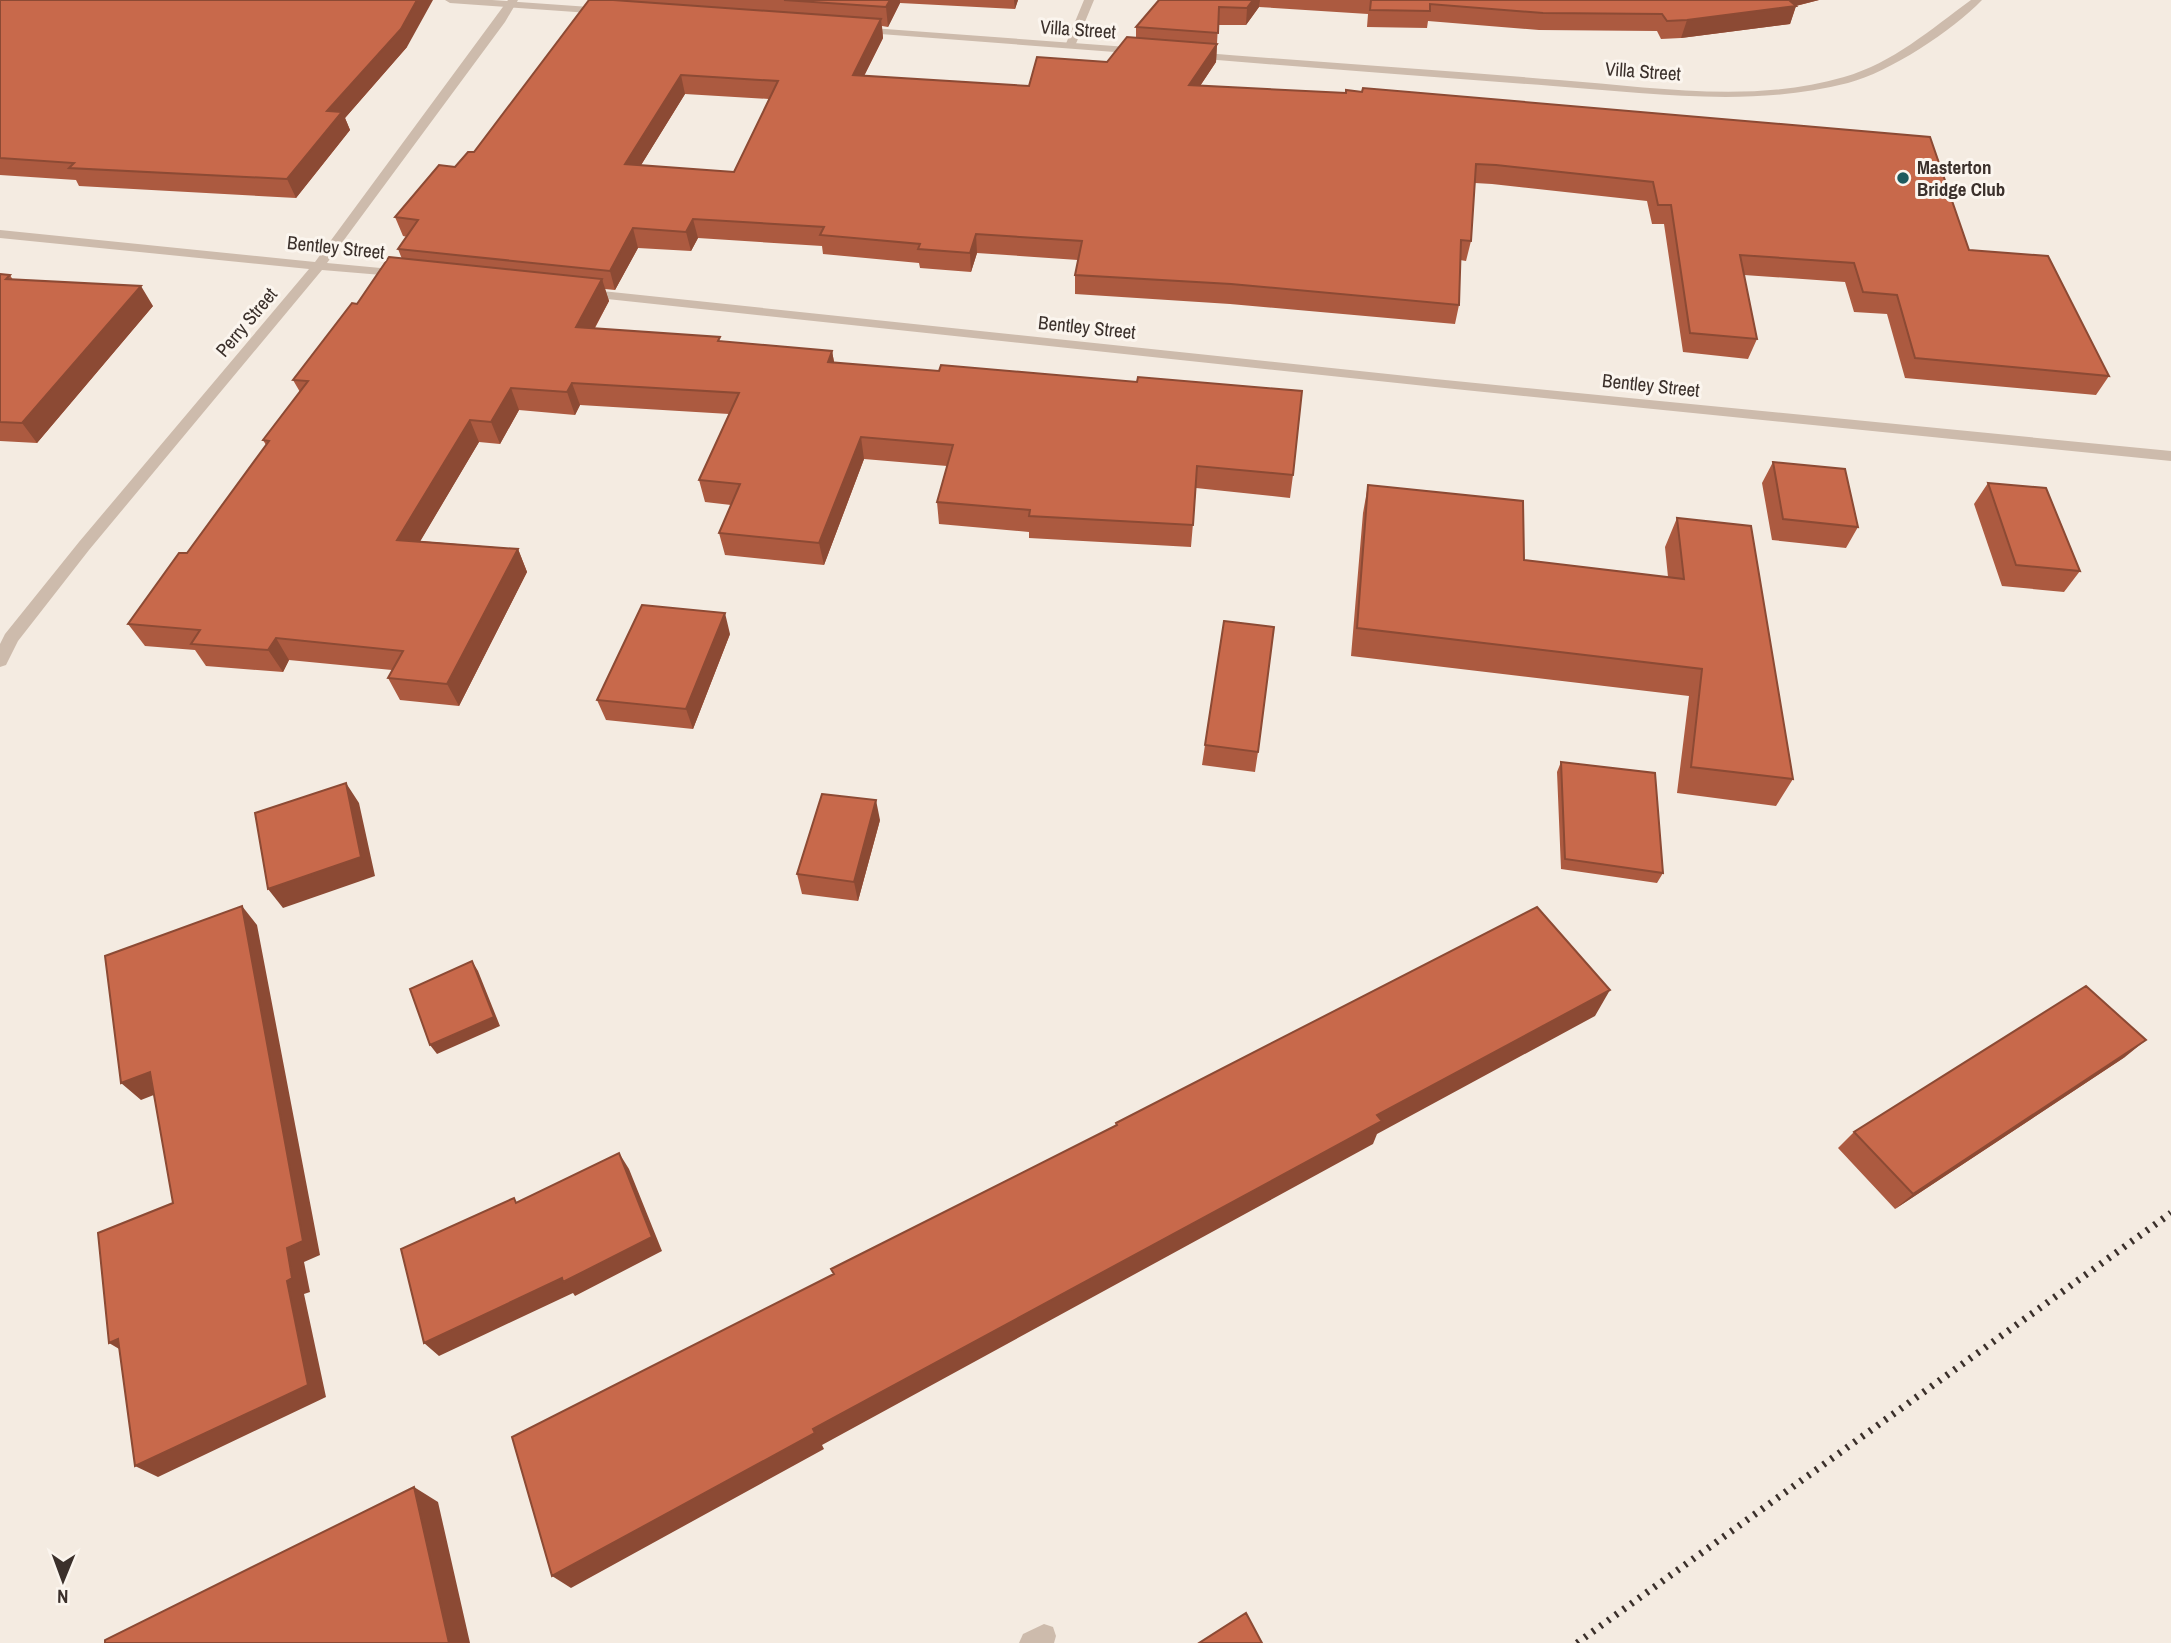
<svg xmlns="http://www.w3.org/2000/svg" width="2171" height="1643" font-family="'Archivo Narrow',sans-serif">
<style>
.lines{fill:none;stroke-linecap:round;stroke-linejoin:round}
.service{fill:#cdbbac;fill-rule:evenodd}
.minor{fill:#cdbbac;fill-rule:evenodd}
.tertiary{fill:#cdbbac;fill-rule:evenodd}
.rail{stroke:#3b302b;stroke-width:7;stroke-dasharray:2.5 7;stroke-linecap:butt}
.wall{fill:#ac5a40;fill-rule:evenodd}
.shaded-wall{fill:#8c4a34}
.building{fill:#c8694b;stroke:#8c4a34;stroke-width:2;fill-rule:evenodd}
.poi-dot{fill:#1f5a5e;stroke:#fbf5ee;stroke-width:2.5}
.labels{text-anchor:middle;stroke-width:6;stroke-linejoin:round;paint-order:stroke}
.far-street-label{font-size:19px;fill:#3b302b;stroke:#fbf5ee}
.far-poi-label{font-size:19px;font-weight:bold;fill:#3b302b;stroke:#fbf5ee;text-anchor:start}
</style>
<rect width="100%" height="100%" fill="#f4ebe1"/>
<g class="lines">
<!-- service -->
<path class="service" d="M1044 1624 1053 1627 1056 1636 1054 1643H1019L1023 1634Z"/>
<!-- minor -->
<path class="minor" d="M508 0H518L505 22 327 263 402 270 406 271V277L322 270 89 550 18 641 6 665 0 667V644L5 634 79 542 309 269 0 238V230L315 262Z
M1084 0H1094L1075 46 1066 48 1065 46Z
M583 289 1435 379 2171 451V461L1435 387 579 296 577 293Z"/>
<!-- tertiary -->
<path class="tertiary" d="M445 0H492L604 8 609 11 604 14 450 3Z
M1971 0H1982C1952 31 1890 72 1848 83 1751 108 1651 93 1553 86 1433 77 1313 68 1193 58L1188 55 1193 52C1315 62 1437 70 1559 80 1652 87 1753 104 1844 77 1893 63 1931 29 1971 0Z
M858 27 1141 48 1146 51 1141 54 854 32V28Z"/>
<!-- rail -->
<path class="rail" d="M1577 1643 2171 1213"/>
</g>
<!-- wall -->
<path class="wall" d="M0 0 407 47 345 118 350 130 296 198 79 186 76 180 0 175Z
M589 0H1018L1015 9 900 3 888 27 882 26 883 38 864 76 1029 86 1107 62 1136 38V27L1159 0H1819L1796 6 1790 24 1681 38 1661 39 1657 31 1539 30 1428 21 1427 28 1367 27 1368 14 1259 7 1246 25H1218L1216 62 1200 86 1969 250 2109 376 2096 395 1905 378 1887 314 1854 312 1845 282 1744 275 1757 339 1748 359 1683 352 1664 224H1652L1647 201 1492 184 1475 183 1471 241 1466 261 1460 260 1459 305 1455 324 1230 304 1075 294V275L1078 260 977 253 971 272 920 268 919 263 823 254 822 246 698 238 691 251 638 248 615 290 605 289 609 301 595 328 721 342 832 351 834 362 1293 475 1290 498 1196 488 1191 547 1029 538V532L939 524 937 502 947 466 864 459 824 565 725 555 719 533 731 505 705 502 699 480 729 414 580 405 575 415 519 410 500 444 479 442 420 541 518 549 527 572 459 706 400 700 388 678 392 670 289 660 283 672 206 666 195 650 145 646 128 624 187 553 266 445 263 440 300 392 293 380 357 304 402 259 398 249 407 237 403 236 395 217 474 152ZM685 94 769 99 734 172 641 165Z
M0 274 10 275 13 280 153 306 37 443 0 441Z
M1773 462 1858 527 1846 548 1772 540 1762 483Z
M1988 483 2080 571 2064 592 2002 586 1974 504Z
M1368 485 1524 560 1668 577 1665 547 1677 518 1793 779 1776 806 1677 793 1689 696 1351 656 1363 513Z
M730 634 693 729 606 720 597 700Z
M1205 745 1258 752 1255 772 1202 765Z
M1561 762 1663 873 1657 883 1561 869 1557 772Z
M880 820 858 901 802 894 797 874Z
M2125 1057 1895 1209 1838 1148 1854 1132Z"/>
<!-- shaded-wall -->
<path class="shaded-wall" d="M417 0H433L407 47 345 118 350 130 296 198 287 179 327 111Z
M890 0H900V3L888 27 886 7Z
M1014 0H1018L1015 9Z
M1253 0H1260L1259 7 1246 25 1247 8Z
M1778 0H1819L1791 7 1796 6 1790 24 1681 38 1687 20Z
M881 19 883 38 855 94 853 75Z
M1217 44 1216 62 1188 104 1189 85Z
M681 75 685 94 630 183 625 164Z
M693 219 698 238 691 251 686 232Z
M633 228 638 248 615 290 610 271Z
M976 234 977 253 971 272 970 253Z
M602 279 609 301 583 349 576 327Z
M141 286 153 306 37 443 22 423Z
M832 351 836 373 828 362Z
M572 383 580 405 575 415 567 392Z
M511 388 519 410 500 444 491 422Z
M470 420 479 442 408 562 397 540Z
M861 437 864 459 824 565 819 543Z
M518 549 527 572 459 706 447 684Z
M725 613 730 634 693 729 686 709Z
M276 638 289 660 283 672 268 650Z
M346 783 359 803 375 876 283 908 268 889Z
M876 800 880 820 858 901 854 882Z
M242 906 257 925 320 1255 304 1262 310 1292 304 1294 326 1397 158 1477 135 1466 287 1281V1248Z
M472 961 478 971 500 1026 437 1054 430 1045Z
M1610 990 1595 1016 1377 1134 1373 1144 822 1445 824 1449 571 1588 552 1576 813 1429 1377 1115Z
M2146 1040 2125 1057 1895 1209 1913 1194Z
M150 1072 169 1089 141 1100 121 1083Z
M619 1153 629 1169 662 1251 575 1296 573 1293 439 1356 424 1343 562 1278Z
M118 1339 131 1356 109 1343Z
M414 1487 438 1502 470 1643H449Z"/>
<!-- building -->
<path class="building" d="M0 0H417L401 29 327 111 342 112 287 179 69 168 74 163 0 158Z
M589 0H613L881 19 853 75 1029 86 1037 57 1107 62 1127 37 1217 44 1189 85 1346 93V90L1362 92 1363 88 1930 137 1969 250 2048 256 2109 376 1915 358 1897 295 1863 292 1854 263 1740 255 1757 339 1690 333 1671 205H1658L1653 182 1496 165 1476 164 1471 241 1461 240 1459 305 1231 284 1075 275 1082 241 976 234 970 253 918 249 920 244 820 235 824 227 693 219 686 232 633 228 610 271 398 249 418 220 395 217 439 165 455 167 468 152H474ZM681 75 778 81 734 172 625 164Z
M784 0H890L886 7Z
M1159 0H1253L1247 8 1219 7 1218 33 1136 27Z
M1371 0H1789L1796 6 1687 20 1667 21 1662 14 1543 13 1430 4V11L1370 10Z
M389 257 602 279 576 327 720 337 718 341 832 351 828 362 939 371 941 365 1137 382 1138 377 1302 391 1293 475 1197 466 1193 525 1029 516 1030 510 937 502 953 445 861 437 819 543 719 533 740 484 699 480 739 393 572 383 567 392 511 388 491 422 470 420 397 540 518 549 447 684 388 678 403 651 276 638 268 650 191 644 200 630 128 624 179 553H187L269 441 263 440 308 381 293 380 352 303 357 304Z
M0 274 10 275 6 279 141 286 22 423 0 422Z
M1773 462 1845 469 1858 527 1783 519Z
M1988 483 2046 488 2080 571 2016 565Z
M1368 485 1523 501 1524 560 1684 579 1677 518 1751 526 1793 779 1691 767 1702 669 1357 628Z
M642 605 725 613 686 709 597 700Z
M1224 621 1274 627 1258 752 1205 745Z
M1561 762 1655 773 1663 873 1565 859Z
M346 783 361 857 268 889 255 813Z
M822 794 876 800 854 882 797 874Z
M242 906 303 1241 287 1248 292 1278 287 1281 308 1385 135 1466 118 1339 109 1343 98 1233 173 1203 150 1072 121 1083 105 956Z
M1537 907 1610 990 1377 1115 1382 1121 813 1429 815 1433 552 1576 512 1437 834 1274 831 1269 1117 1125 1116 1123Z
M472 961 494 1017 430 1045 410 989Z
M2086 986 2146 1040 1913 1194 1854 1132Z
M619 1153 652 1237 563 1282 562 1278 424 1343 401 1249 514 1198 516 1203Z
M414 1487 449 1643H105V1640Z
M1246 1613 1262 1643H1199Z"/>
<!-- markers -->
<circle class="poi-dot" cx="1903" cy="178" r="7"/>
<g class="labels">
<!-- far-street labels -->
<g class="far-street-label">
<text transform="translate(1078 29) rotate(4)" y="7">Villa Street</text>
<text transform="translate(1643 71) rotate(4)" y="7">Villa Street</text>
<text transform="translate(336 247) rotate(6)" y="7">Bentley Street</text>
<text transform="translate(246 322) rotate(-50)" y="7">Perry Street</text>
<text transform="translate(1087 327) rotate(6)" y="7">Bentley Street</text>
<text transform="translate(1651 385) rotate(6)" y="7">Bentley Street</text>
</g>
<!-- far-poi labels -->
<g class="far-poi-label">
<text x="1917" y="174">Masterton<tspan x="1917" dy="22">Bridge Club</tspan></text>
</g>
</g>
<!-- north arrow -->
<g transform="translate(63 1580) rotate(181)" stroke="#fbf5ee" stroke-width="5" paint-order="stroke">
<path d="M0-5L12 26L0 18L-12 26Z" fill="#3b302b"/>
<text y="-10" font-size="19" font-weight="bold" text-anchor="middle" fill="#3b302b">N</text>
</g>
</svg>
